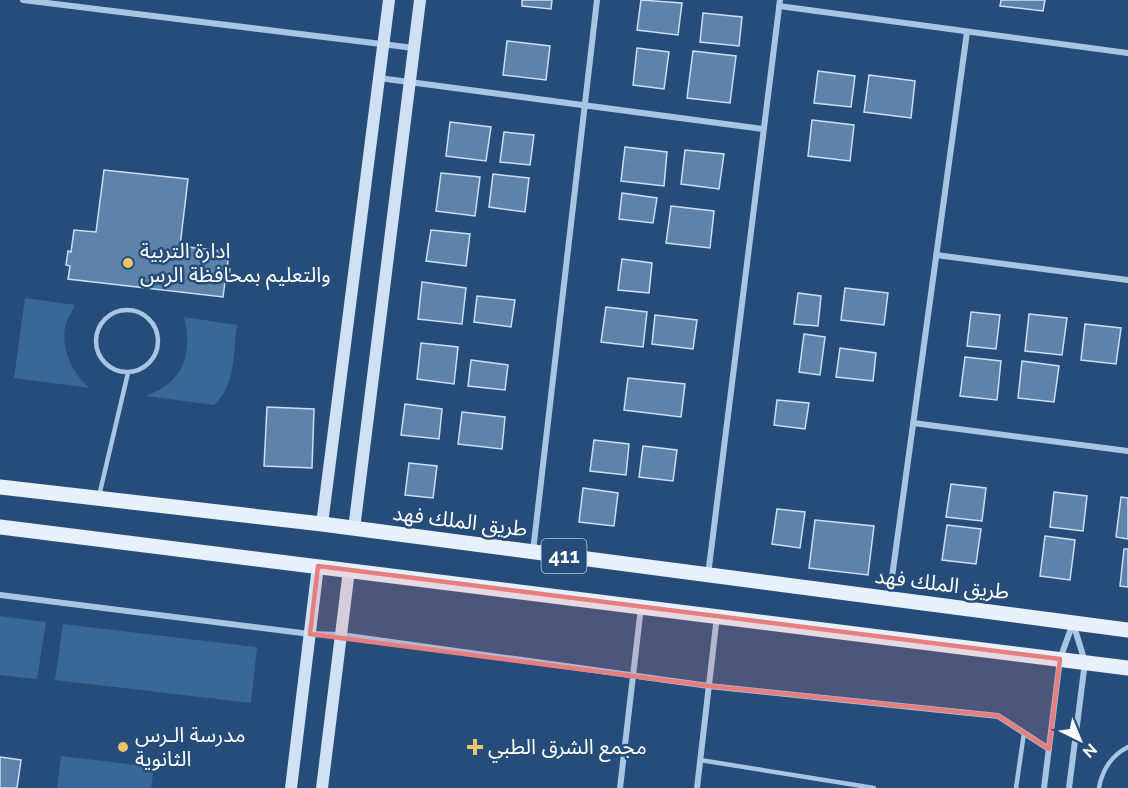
<svg xmlns="http://www.w3.org/2000/svg" width="1128" height="788" font-family="Raleway,'Noto Sans Arabic',sans-serif">
<style>
.green{fill:#396797}
.building{fill:#5e83ab;stroke:#cbdef3;stroke-width:1.5}
.lines{fill:none;stroke-linecap:round;stroke-linejoin:round}
.lane{stroke:#a9c5e4;stroke-width:4.5}
.street{stroke:#a9c5e4;stroke-width:6}
.secondary{stroke:#d1e1f4;stroke-width:12}
.primary{stroke:#e8f0fc;stroke-width:15}
.marked{fill:#e67e7e;fill-opacity:0.2;stroke:#e67e7e;stroke-width:4.5;stroke-linejoin:round}
.poi-dot{fill:#ecc46e;stroke:#264d7a;stroke-width:2}
.labels{text-anchor:middle;stroke-width:5;stroke-linejoin:round;paint-order:stroke}
.shield{fill:#264d7a;stroke:#becad7;stroke-width:1.5}
.shield-label{font-size:20px;font-weight:bold;fill:#fff}
.poi-label{font-size:21px;fill:#fff;stroke:#264d7a;text-anchor:start}
.street-label{font-size:21px;fill:#fff;stroke:#264d7a}
</style>
<rect width="100%" height="100%" fill="#264d7a"/>
<!-- green -->
<path class="green" d="M25 298 75 305C72 312 66 320 65 327 61 349 73 375 90 388L14 378Z
M184 317 237 325C233 352 236 386 214 405L146 396C184 382 193 355 184 317Z
M0 616 46 622 37 679 0 675Z
M63 624 257 647 251 703 55 680Z
M61 756 154 767 151 788H57Z"/>
<!-- building -->
<path class="building" d="M522 0H552L551 9 522 6Z
M641 0 682 3 678 35 637 30Z
M1001 0H1045L1043 11 1000 6Z
M703 13 742 17 739 46 700 42Z
M507 41 550 46 546 80 503 75Z
M637 48 669 52 664 89 633 85Z
M693 51 736 56 730 103 687 98Z
M818 71 855 76 851 107 814 103Z
M869 75 915 81 911 118 864 112Z
M812 120 854 125 850 161 808 156Z
M450 122 491 127 486 161 446 156Z
M504 132 534 135 530 165 500 162Z
M625 147 667 152 664 186 621 181Z
M685 150 724 154 719 189 681 184Z
M104 170 188 179 180 246 229 252 227 269H230L228 283 225 282 223 297 68 279 70 266 66 265 68 251 71 252 74 230 96 232Z
M441 173 480 177 475 216 436 211Z
M493 174 529 178 525 212 489 207Z
M622 193 657 198 653 223 619 219Z
M671 206 714 211 710 248 666 243Z
M431 230 470 234 466 266 426 261Z
M622 259 652 263 649 293 618 290Z
M422 282 466 288 462 324 418 319Z
M845 288 888 293 884 325 841 320Z
M798 293 821 296 818 326 794 324Z
M477 296 515 300 511 327 474 322Z
M606 307 647 312 643 347 601 342Z
M971 312 1000 315 996 349 967 346Z
M1029 314 1067 318 1062 355 1025 351Z
M655 315 697 320 693 349 652 344Z
M1085 324 1121 328 1116 364 1081 360Z
M804 334 825 337 820 375 799 372Z
M421 343 458 347 454 384 417 379Z
M840 348 876 353 873 381 836 377Z
M965 357 1001 361 997 400 960 396Z
M471 360 508 365 505 390 468 386Z
M1022 361 1059 366 1054 402 1018 398Z
M628 378 685 384 681 417 624 410Z
M777 400 809 403 805 429 774 425Z
M405 404 442 409 439 439 401 435Z
M267 407 314 409 312 468 264 466Z
M462 412 505 417 502 449 458 444Z
M594 440 629 444 626 475 590 471Z
M643 446 677 450 673 481 639 477Z
M409 463 437 466 433 498 405 495Z
M951 484 986 488 982 521 946 517Z
M583 488 618 493 614 526 579 522Z
M1054 492 1087 496 1083 531 1050 527Z
M1121 497 1128 498V539L1116 537Z
M777 509 805 512 800 548 772 544Z
M815 520 874 526 868 575 809 568Z
M947 525 981 529 976 564 942 560Z
M1045 536 1075 540 1070 580 1040 576Z
M1124 549H1128V587L1120 586Z
M0 757 21 760 17 788H0Z"/>
<g class="lines">
<!-- lane -->
<path class="lane" d="M96 341a31 31 0 1 1 62 0a31 31 0 1 1-62 0Z
M99 496 128 373
M700 760 874 788
M1016 788 1024 733
M1099 788C1102 770 1112 755 1128 747"/>
<!-- street -->
<path class="street" d="M23 0 414 48
M779 6 1128 53
M379 78 763 129
M936 255 1128 280
M913 423 1128 451
M533 551 597 0
M708 575 780 0
M0 595 310 634 341 635 709 686 998 716 1049 749
M889 599 967 32
M620 788 641 607
M697 788 717 616
M1044 788 1060 659 1073 623
M1069 788 1085 662 1073 623"/>
<!-- secondary -->
<path class="secondary" d="M322 524 389 0
M354 529 420 0
M291 788 318 566
M322 788 349 570"/>
<!-- primary -->
<path class="primary" d="M0 487 322 524 1128 630
M0 527 1128 668"/>
</g>
<!-- marked area -->
<path class="marked" d="M318 566 1060 659 1049 749 998 716 709 686 310 634Z"/>
<!-- markers -->
<g class="poi-dot">
<circle cx="128" cy="263" r="6"/>
<circle cx="123" cy="747" r="6"/>
<path d="M472 738h6v6h6v6h-6v6h-6v-6h-6v-6h6z"/>
</g>
<g class="labels">
<!-- shield labels -->
<rect class="shield" x="541.5" y="539" width="45" height="34" rx="4.5"/>
<g class="shield-label">
<text x="564" y="563">411</text>
</g>
<!-- poi labels -->
<g class="poi-label">
<text x="140" y="258">ادارة التربية<tspan x="140" dy="24">والتعليم بمحافظة الرس</tspan></text>
<text x="135" y="742">مدرسة الـرس<tspan x="135" dy="24">الثانوية</tspan></text>
<text x="488" y="754">مجمع الشرق الطبي</text>
</g>
<!-- street labels -->
<g class="street-label">
<text transform="translate(460 521) rotate(7)" y="7">طريق الملك فهد</text>
<text transform="translate(942 584) rotate(7)" y="7">طريق الملك فهد</text>
</g>
</g>
<!-- north arrow -->
<g transform="translate(1080 740) rotate(137)" stroke="#264d7a" stroke-width="4.5" paint-order="stroke">
<path d="M0-4.5L10 22L0 15L-10 22Z" fill="#ffffff"/>
<text y="-9" font-size="16" font-weight="bold" text-anchor="middle" fill="#ffffff">N</text>
</g>
</svg>
